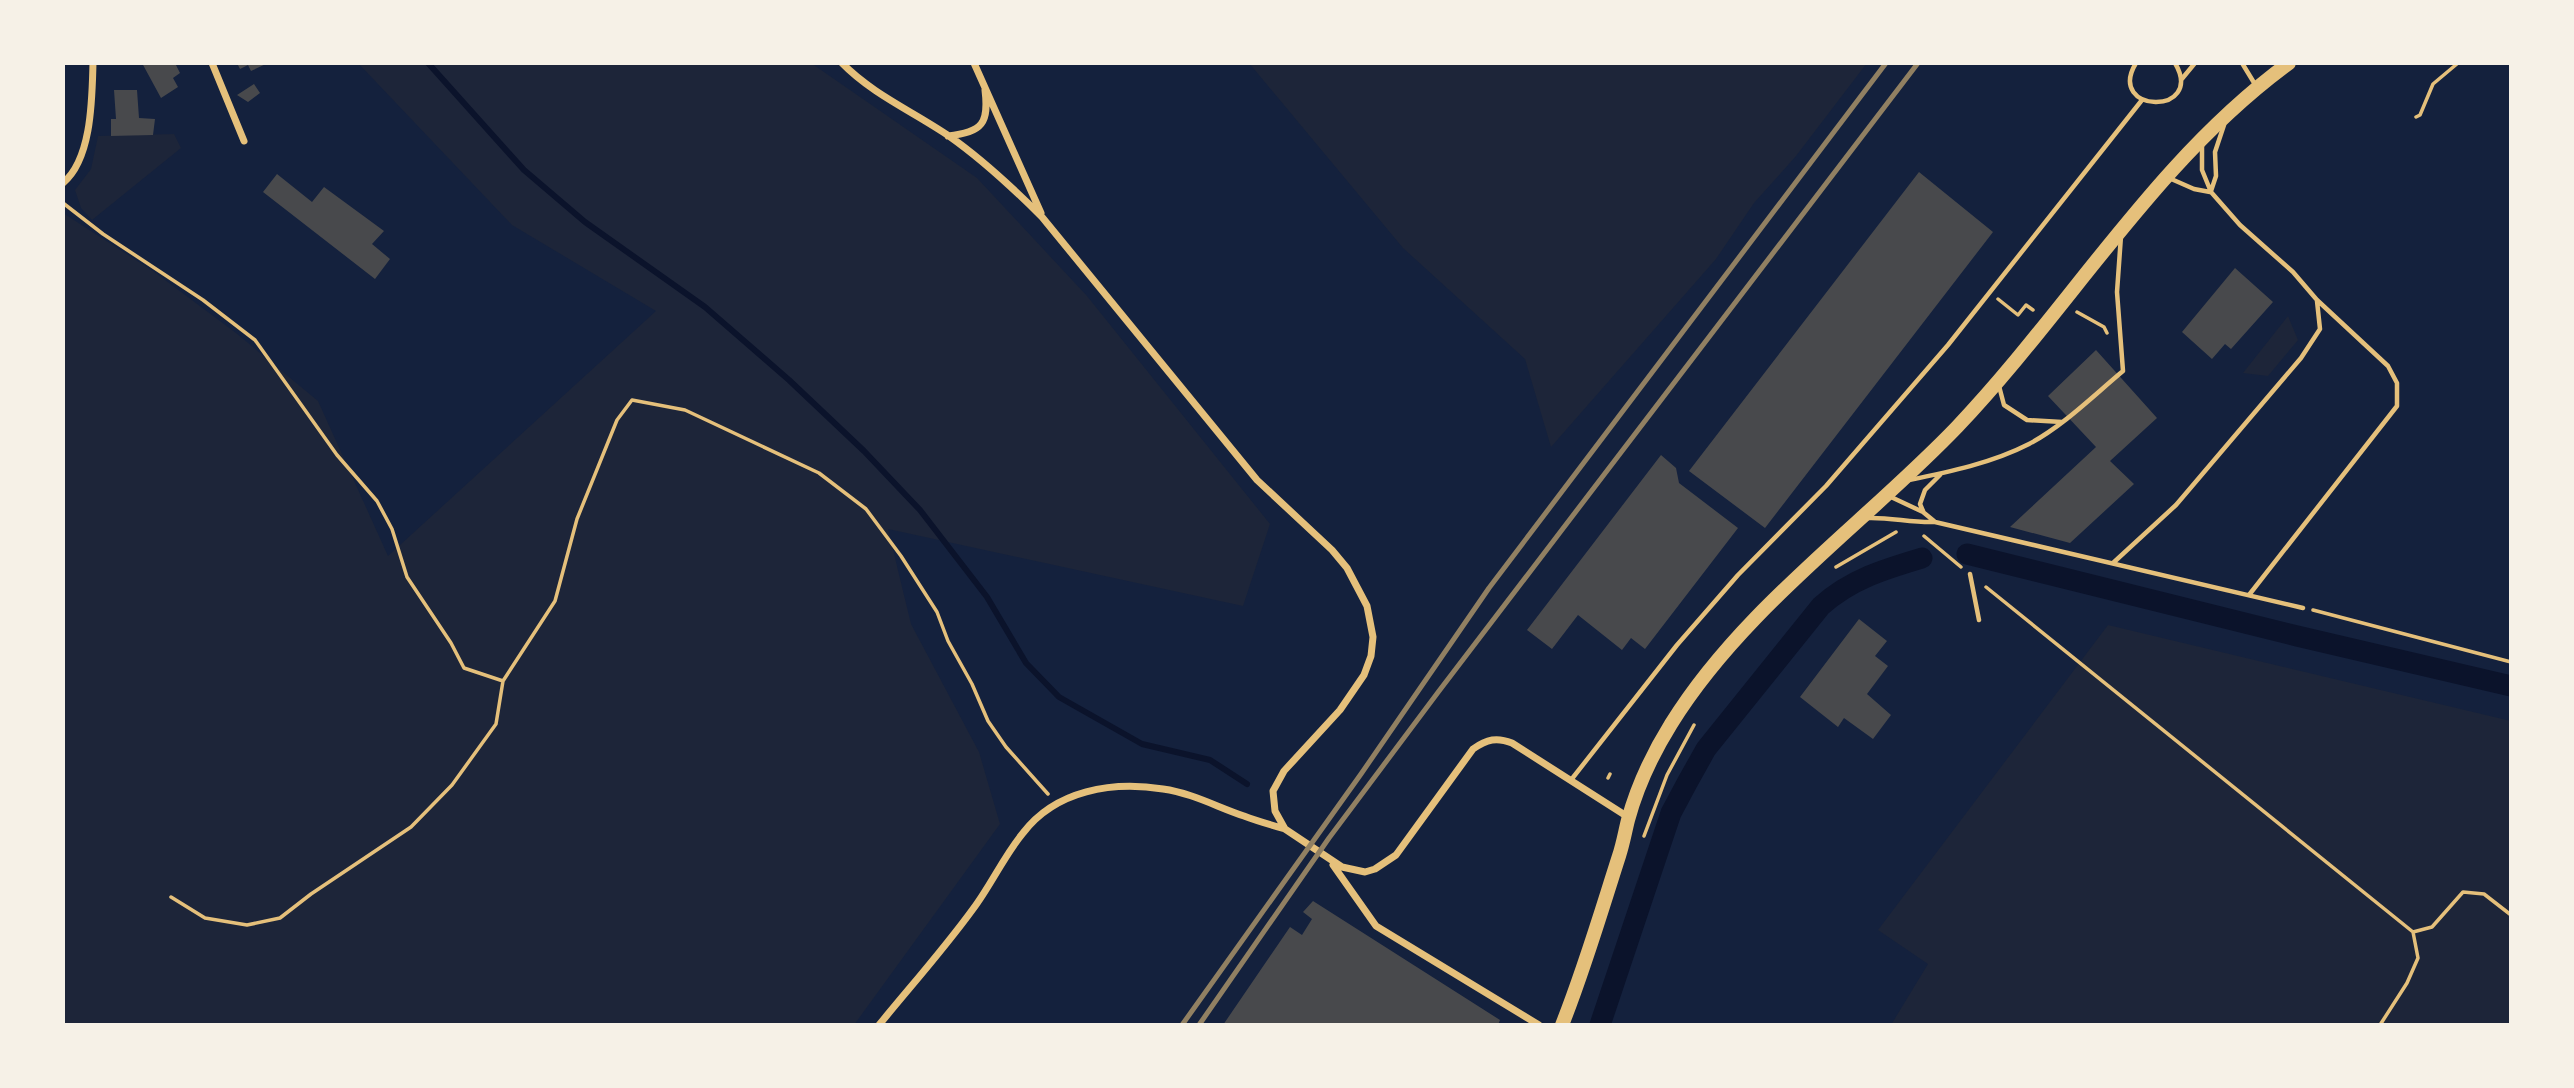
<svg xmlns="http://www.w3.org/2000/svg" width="2574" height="1088" font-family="'Sofia Sans Condensed',sans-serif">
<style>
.green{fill:#1d2539}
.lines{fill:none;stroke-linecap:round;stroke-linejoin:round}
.stream{stroke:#0b132b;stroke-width:6}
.canal{stroke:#0b132b;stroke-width:21}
.building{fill:#48494c}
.path{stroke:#e5c07b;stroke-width:3.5}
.service{stroke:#e5c07b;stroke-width:4.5}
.minor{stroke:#e5c07b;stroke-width:7}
.primary{stroke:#e5c07b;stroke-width:14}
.rail{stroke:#918062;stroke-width:5}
</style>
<rect width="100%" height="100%" fill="#14213d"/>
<!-- green -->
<path class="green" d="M358 63H811L977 178 1087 296 1270 524 1243 606 888 529 911 624 979 752 1000 824 854 1025H63V213L153 271 236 333 318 401 388 556 656 311 512 225Z
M1249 63H1867L1796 156 1754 203 1716 259 1551 447 1525 359 1403 248Z
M174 134 181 148 92 220 81 208 75 190 91 169 98 136Z
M2288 316 2298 340 2268 376 2243 373Z
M2108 625 2511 721V1025H1891L1928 964 1878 930Z"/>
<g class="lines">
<!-- stream -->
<path class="stream" d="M428 63 524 170 585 222 705 307 789 380 864 451 920 510 987 597 1026 663 1059 697 1142 744 1210 760 1247 784"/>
<!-- canal -->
<path class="canal" d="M1967 554 2297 636 2511 686
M1600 1025 1671 813 1687 783 1706 749 1821 606C1851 579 1885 569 1922 558"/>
</g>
<!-- building -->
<path class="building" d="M142 63H175L180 73 173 78 178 87 161 98Z
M237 63H268L251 71 248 65 240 69Z
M254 84 260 93 248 102 237 95Z
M114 90H137L139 118 155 119 153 135 111 136V119H116Z
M1919 172 1993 232 1765 528 1689 471Z
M277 174 312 202 324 187 384 231 372 244 390 259 375 279 263 192Z
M2235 268 2273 302 2231 349 2225 344 2212 359 2182 332Z
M2096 350 2157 418 2110 461 2134 484 2070 543 2010 527 2096 447 2048 396Z
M1661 455 1676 468 1679 483 1738 528 1645 649 1631 638 1622 650 1578 615 1552 649 1527 630Z
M1859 619 1887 641 1875 656 1888 666 1867 694 1891 715 1873 739 1844 718 1838 727 1800 697Z
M1313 901 1500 1020 1498 1025H1223L1290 927 1302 935 1312 919 1303 912Z"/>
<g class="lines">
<!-- path -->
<path class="path" d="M2416 117 2420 115 2433 84 2458 63
M63 203 103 234 203 300 255 340 337 455 377 501 392 529 407 577 451 643 464 668 503 681
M1998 299 2018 315 2026 305 2033 310
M2077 312 2104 327 2107 333
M1924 536 1961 567
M1836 567 1896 532
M1986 587 2413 932 2418 958 2407 983 2380 1025
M2313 610 2511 662
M1608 778 1610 774
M1644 836 1667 775 1694 725
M171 897 205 918 247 925 280 918 311 894 411 827 452 785 496 724 503 681 555 601 577 519 617 420 632 400 685 410 819 473 866 509 901 556 937 612 948 641 972 684 988 721 1006 747 1048 794
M2413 932 2432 927 2463 892 2484 894 2511 915"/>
<!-- service -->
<path class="service" d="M2136 63C2105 114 2206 116 2175 63
M2242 63 2256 86
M2181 80 2195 63
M2202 146V170L2211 192 2240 225 2293 272 2317 300 2388 366 2397 383V406L2249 595
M2169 178 2194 189 2210 192
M2211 191 2216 176 2215 152 2224 125
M1999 386 2004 405 2027 420 2062 422
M1909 480C1949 472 1992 463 2029 444 2063 426 2093 396 2123 371L2117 292 2121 236
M1891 497 1923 512 1934 521
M1923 511 1920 504 1925 490 1940 475
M1867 518C1891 517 1911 523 1935 522L2303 608
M2113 563 2176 505 2301 358 2320 329 2317 301
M1970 574 1979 620
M1571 780 1677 645 1738 575 1826 486 1948 345 2142 100"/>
<!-- minor -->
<path class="minor" d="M212 63 244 141
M842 63C872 94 914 112 949 136 983 160 1013 188 1042 217L1257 480 1332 550 1347 568 1367 606 1373 637 1371 656 1364 675 1340 710 1284 771 1273 791 1275 811 1285 829 1342 867 1365 872 1375 869 1396 855 1473 749C1487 739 1497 737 1512 743L1628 817
M974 63 1041 213
M948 136C983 132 989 123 985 90
M63 183C92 159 92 98 93 63
M1333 865 1376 926 1539 1025
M879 1025C910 987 944 949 973 909 991 885 1004 856 1023 833 1056 790 1112 781 1163 789 1192 793 1217 807 1244 816 1257 821 1271 825 1285 829"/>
<!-- primary -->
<path class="primary" d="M1562 1025C1584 970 1601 912 1619 856 1623 844 1625 832 1628 820 1637 787 1653 753 1671 724 1742 609 1864 524 1957 427 2070 308 2155 161 2289 63"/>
<!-- rail -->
<path class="rail" d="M1182 1025 1361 774 1489 588 1886 63
M1199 1025 1329 838 1439 691 1918 63"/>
</g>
<!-- border -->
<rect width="2574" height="1088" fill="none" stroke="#f6f1e7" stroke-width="130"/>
</svg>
